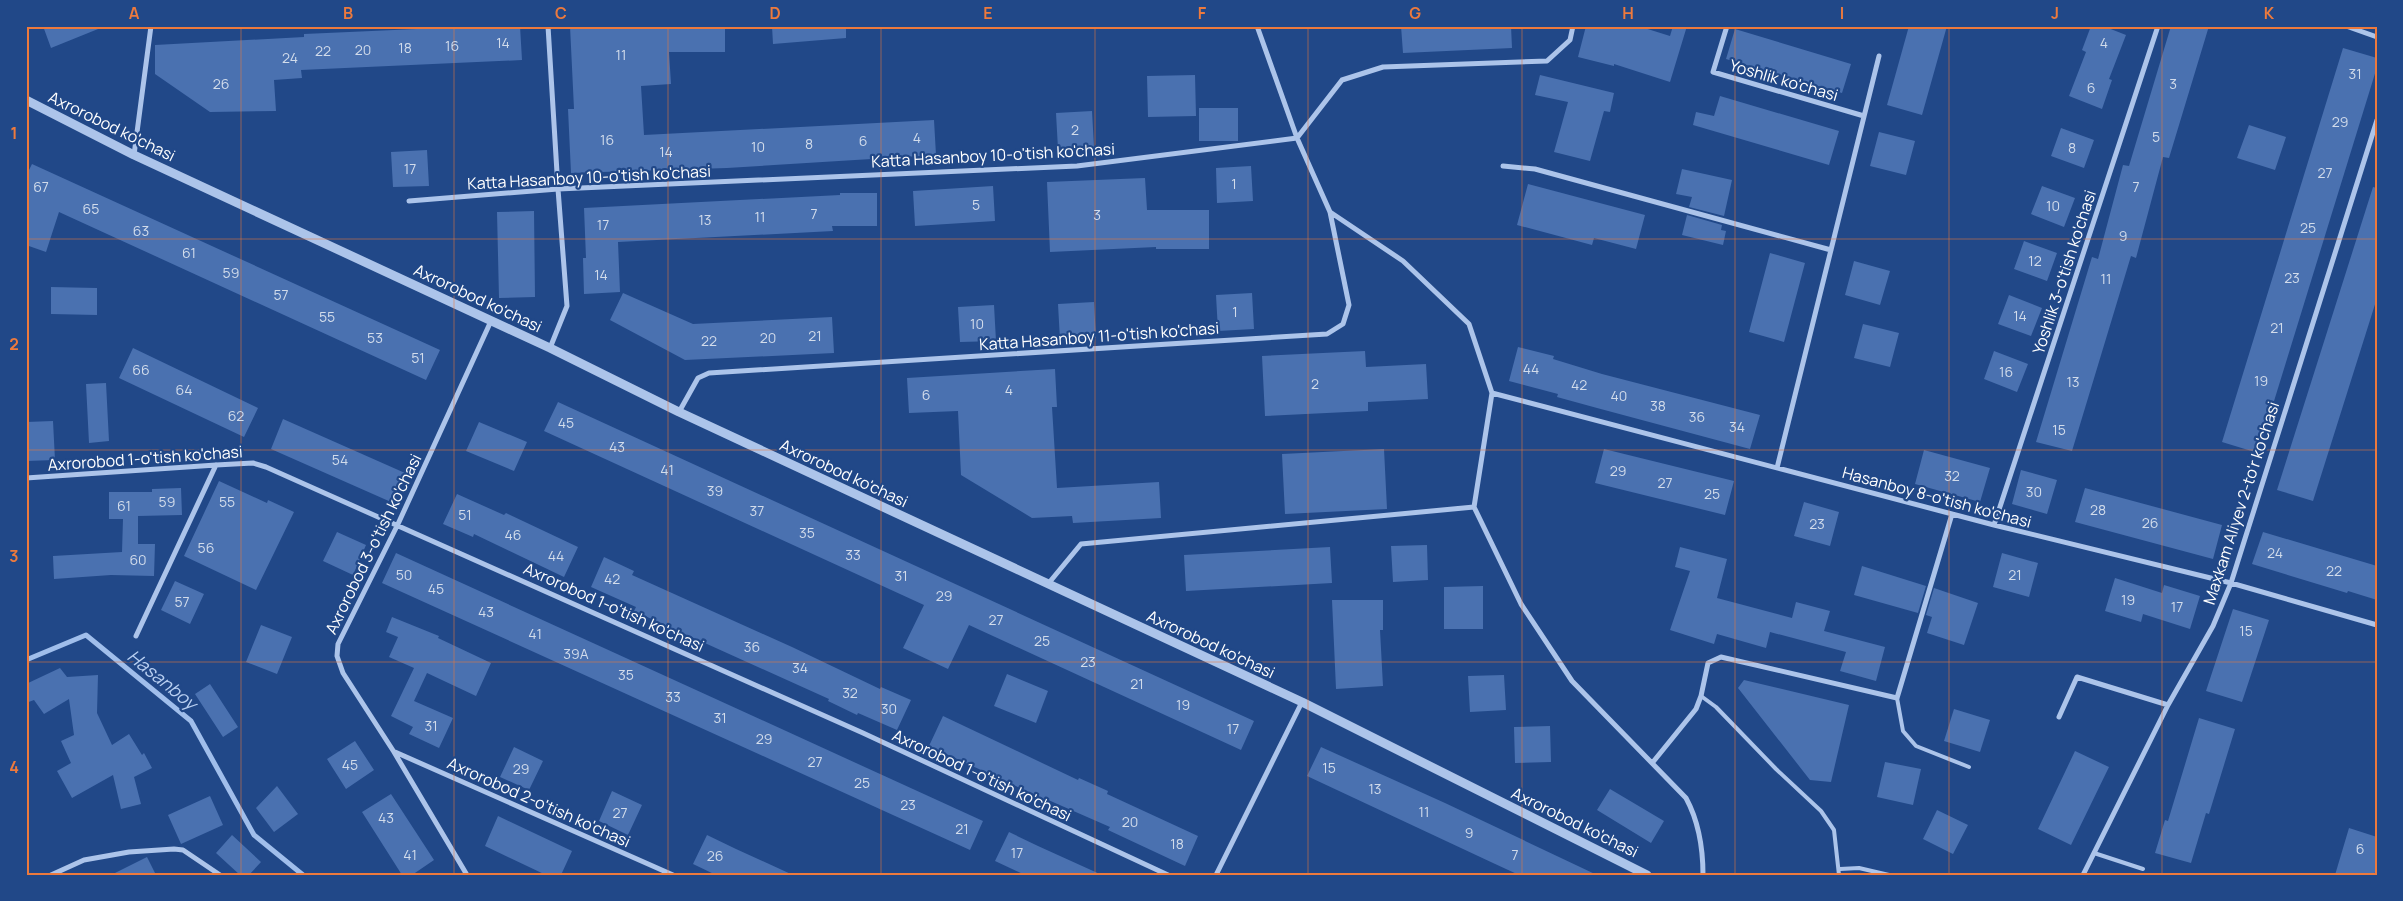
<svg xmlns="http://www.w3.org/2000/svg" width="2403" height="901" font-family="Manrope,sans-serif">
<style>
.lines{fill:none;stroke-linecap:round;stroke-linejoin:round}
.stream{stroke:#a0beeb;stroke-width:5}
.building{fill:#4a71b0}
.service{stroke:#acc4ea;stroke-width:4}
.minor{stroke:#acc4ea;stroke-width:5}
.tertiary{stroke:#acc4ea;stroke-width:9}
.grid{fill:none;stroke:#ed7a3d;stroke-width:1;stroke-opacity:0.55}
.labels{text-anchor:middle;stroke-width:4.5;stroke-linejoin:round;paint-order:stroke}
.number-label{font-size:14px;fill:#d2dceb}
.street-label{font-size:16px;fill:#fff;stroke:#214888}
.water-label{font-size:18px;font-style:italic;fill:#b8cff1;stroke:#214888}
.neatline{fill:none;stroke:#ed7a3d;stroke-width:2}
.grid-label{font-size:16px;text-anchor:middle;font-weight:bold;fill:#ed7a3d}
</style>
<rect width="100%" height="100%" fill="#214888"/>
<g class="lines">
<!-- stream -->
<path class="stream" d="M26 660 86 635 191 721 254 835 303 875"/>
</g>
<!-- building -->
<path class="building" d="M43 26H103V27L51 48Z
M484 26H520L522 60 301 70 302 78 274 80 276 111 210 112 155 74V45L304 37V34Z
M570 26H725V52H669L671 84 641 86 644 135 934 120 936 155 727 168 571 173 568 109H574Z
M772 26H846V38L773 44Z
M1401 26H1511L1512 48 1403 53Z
M1586 26H1638L1670 36 1673 26H1687L1670 82 1614 64V66L1578 57Z
M1909 26H1947L1922 115 1887 105Z
M2091 26H2103L2126 35 2109 79 2112 80 2102 109 2069 96 2086 52 2082 50Z
M2171 26H2209L2169 158 2163 157 2136 258 2131 256 2072 451 2036 442 2092 257 2098 259 2123 165 2129 166Z
M1735 29 1851 64 1842 93 1726 59Z
M2343 48 2377 58V67L2258 453 2222 442Z
M1195 75 1196 116 1148 117 1147 76Z
M1540 75 1614 93 1610 112 1604 111 1590 161 1554 152 1568 102 1535 95Z
M1720 96 1839 131 1829 165 1693 125 1696 112 1714 116Z
M1199 108H1238V141H1199Z
M1092 111 1094 147 1058 149 1056 113Z
M2249 125 2286 137 2275 170 2237 158Z
M2061 128 2094 140 2084 168 2051 156Z
M1879 132 1915 141 1906 175 1870 166Z
M427 150 429 186 393 187 391 152Z
M32 164 440 350 426 380 59 212 46 252 26 245V176Z
M1251 166 1253 201 1217 203 1216 168Z
M1682 169 1732 180 1724 216 1689 207 1692 197 1676 194Z
M1145 178 1147 210H1209V249H1156V247L1050 252 1047 182Z
M1528 184 1645 215 1636 249 1594 238 1592 245 1517 225Z
M993 186 995 221 915 226 913 191Z
M2042 186 2075 198 2064 227 2031 214Z
M2373 187 2377 188V298L2313 501 2277 490Z
M840 193H877V226H832L833 231 618 242 620 292 584 294 583 258H586L584 208 840 195Z
M534 211 535 297 499 298 497 212Z
M1687 215 1722 225 1721 230 1726 231 1723 245 1682 235Z
M2024 241 2057 253 2047 281 2014 269Z
M1770 253 1805 263 1784 342 1749 332Z
M1854 261 1890 271 1880 305 1845 295Z
M51 287 97 288V315L51 314Z
M623 293 693 324 832 317 834 353 685 360 610 320Z
M1252 293 1254 329 1218 331 1216 295Z
M2009 295 2042 308 2031 336 1998 324Z
M1094 302 1096 338 1060 340 1058 304Z
M994 305 996 341 960 342 958 307Z
M1863 324 1899 333 1890 367 1854 358Z
M1518 347 1554 356 1553 359 1602 374 1760 415 1750 449 1597 408 1557 397 1558 394 1509 381Z
M133 348 258 408 244 437 119 378Z
M1365 351 1366 367 1426 364 1428 399 1368 402V411L1265 416 1262 356Z
M1994 351 2028 364 2017 392 1984 379Z
M1055 369 1057 407H1052L1057 488 1159 482 1161 518 1073 523 1072 516 1032 518 961 475 958 411 909 413 907 378Z
M106 383 109 441 89 443 86 384Z
M558 402 1254 721 1241 750 969 625 948 669 903 648 924 605 544 431Z
M283 419 405 473 391 502 271 449Z
M53 421 55 460 26 461V422Z
M479 422 527 442 514 471 466 451Z
M1384 449 1387 509 1285 514 1282 454Z
M1604 449 1734 481 1725 515 1595 483Z
M1924 450 1990 468 1980 502 1915 484Z
M2021 470 2057 480 2047 514 2012 504Z
M219 481 267 503 268 500 294 512 256 590 184 556Z
M181 488 182 515 138 516V544H155L154 576 111 575 54 579 53 556 122 552 123 519H109V492H152V489Z
M2085 488 2222 525 2213 559 2075 522Z
M457 494 504 515 506 513 578 547 564 577 474 534 473 537 443 524Z
M1804 502 1839 512 1830 546 1794 536Z
M337 532 366 545 353 575 323 561Z
M2263 532 2377 566V600L2348 591 2347 593 2252 564Z
M1427 545 1428 580 1393 582 1391 546Z
M1330 547 1332 583 1186 591 1184 555Z
M1680 547 1727 559 1717 598 1792 618 1796 602 1830 611 1824 631 1885 647 1876 681 1840 671 1846 652 1770 632 1766 648 1717 634 1714 644 1670 630 1690 571 1675 567Z
M396 553 983 821 970 850 382 583Z
M2002 553 2038 563 2029 597 1993 587Z
M604 557 634 571 632 575 792 647 880 689 881 687 911 700 897 730 858 713 857 715 828 701 829 699 634 611 636 607 591 587Z
M1862 566 1926 586 1918 613 1854 595Z
M2115 578 2162 593 2164 585 2200 596 2190 629 2143 614 2141 622 2105 611Z
M175 581 204 594 190 624 161 610Z
M1483 586V629H1444V587Z
M1934 588 1978 603 1964 645 1927 633 1932 617 1926 615Z
M1332 600H1383V630H1380L1383 686 1336 689Z
M2233 609 2269 620 2242 702 2206 691Z
M392 617 439 636 438 638 491 663 476 696 427 673 414 701 453 718 439 748 409 734 413 727 391 716 414 668 389 657 398 637 386 632Z
M261 625 292 637 277 674 246 662Z
M60 668 67 677 98 675 97 713 112 745 129 734 142 755 144 753 152 768 134 777 141 804 121 809 113 775 72 798 57 771 71 763 61 741 74 735 69 699 44 714 34 700 26 703V684Z
M1007 674 1048 691 1036 723 994 706Z
M1504 675 1506 710 1470 712 1468 676Z
M1744 680 1849 705 1831 782 1810 780 1738 688Z
M210 684 238 727 223 737 195 694Z
M1954 709 1990 720 1980 752 1944 741Z
M943 716 1078 780 1079 778 1108 791 1107 794 1198 836 1185 866 1108 830 1110 827 1046 799V800L929 746Z
M2199 718 2235 729 2209 814 2206 813 2191 863 2155 853 2165 820 2168 821Z
M1550 726 1551 762 1515 763 1514 727Z
M355 741 374 770 346 789 327 759Z
M514 747 543 761 529 790 500 777Z
M1321 747 1445 803 1597 875H1519L1493 863 1307 776Z
M2075 751 2109 767 2071 845 2038 829Z
M1885 762 1921 769 1913 805 1877 797Z
M277 786 298 814 274 832 256 808Z
M1610 789 1664 821 1651 843 1597 810Z
M612 791 642 805 628 835 599 821Z
M391 794 434 860 412 875H402L362 812Z
M210 796 223 825 181 844 168 815Z
M1937 810 1968 825 1953 854 1923 839Z
M498 816 572 851 561 875H546L485 846Z
M2349 828 2377 837V866L2374 875H2335Z
M1009 832 1038 846 1102 875H1025L995 861Z
M232 835 261 862 249 875H240L216 853Z
M707 835 736 849 793 875H716L693 864Z
M147 857 156 875H111Z"/>
<g class="lines">
<!-- service -->
<path class="service" d="M1701 696 1716 707 1776 769 1821 811 1834 830 1839 875
M1897 698 1903 731 1916 746 1969 767
M2094 853 2143 869
M1840 869 1859 868 1889 875"/>
<!-- minor -->
<path class="minor" d="M548 26 558 189 567 306 550 348
M1727 26 1713 72 1864 116
M2346 26 2377 37
M134 155 151 26
M1503 166 1535 169 1831 250
M409 201 558 189 1077 166 1297 138 1342 80 1383 67 1547 61 1570 40 1573 26
M1330 212 1403 261 1469 324 1492 393 1474 507 1521 604 1572 681 1686 798C1699 822 1703 848 1703 875
M1492 393 1994 525 2231 583 2377 625
M679 412 698 378 709 373 1327 334 1343 324 1349 305 1330 212 1297 138 1257 26
M1777 468 1879 56
M26 478 216 465 253 463 266 467 863 733 1168 875
M1994 525 2158 26
M1048 584 1081 544 1474 507
M136 636 216 465
M2059 717 2077 677 2168 705
M395 752 673 875
M1653 762 1696 709 1701 696 1708 663 1721 657 1897 698 1952 514
M51 875 84 860 129 852 174 849 183 850 220 875
M467 875 394 752 343 673 337 656 338 644 398 524 491 321
M1216 875 1302 702
M2083 875 2168 705 2213 626 2231 583 2377 120"/>
<!-- tertiary -->
<path class="tertiary" d="M26 100 134 155 550 348 679 412 1302 702 1647 875"/>
</g>
<!-- grid -->
<path class="grid" d="M241 26V875M454 26V875M668 26V875M881 26V875M1095 26V875M1308 26V875M1522 26V875M1735 26V875M1949 26V875M2162 26V875M26 239H2377M26 450H2377M26 662H2377"/>
<g class="labels">
<!-- number labels -->
<g class="number-label">
<text x="503" y="48">14</text>
<text x="2104" y="48">4</text>
<text x="452" y="51">16</text>
<text x="405" y="53">18</text>
<text x="363" y="55">20</text>
<text x="323" y="56">22</text>
<text x="621" y="60">11</text>
<text x="290" y="63">24</text>
<text x="2355" y="79">31</text>
<text x="221" y="89">26</text>
<text x="2173" y="89">3</text>
<text x="2091" y="93">6</text>
<text x="2340" y="127">29</text>
<text x="1075" y="135">2</text>
<text x="2156" y="142">5</text>
<text x="917" y="143">4</text>
<text x="607" y="145">16</text>
<text x="863" y="146">6</text>
<text x="809" y="149">8</text>
<text x="758" y="152">10</text>
<text x="2072" y="153">8</text>
<text x="666" y="157">14</text>
<text x="410" y="174">17</text>
<text x="2325" y="178">27</text>
<text x="1234" y="189">1</text>
<text x="41" y="192">67</text>
<text x="2136" y="192">7</text>
<text x="976" y="210">5</text>
<text x="2053" y="211">10</text>
<text x="91" y="214">65</text>
<text x="814" y="219">7</text>
<text x="1097" y="220">3</text>
<text x="760" y="222">11</text>
<text x="705" y="225">13</text>
<text x="603" y="230">17</text>
<text x="2308" y="233">25</text>
<text x="141" y="236">63</text>
<text x="2123" y="241">9</text>
<text x="189" y="258">61</text>
<text x="2035" y="266">12</text>
<text x="231" y="278">59</text>
<text x="601" y="280">14</text>
<text x="2292" y="283">23</text>
<text x="2106" y="284">11</text>
<text x="281" y="300">57</text>
<text x="1235" y="317">1</text>
<text x="2020" y="321">14</text>
<text x="327" y="322">55</text>
<text x="977" y="329">10</text>
<text x="2277" y="333">21</text>
<text x="815" y="341">21</text>
<text x="375" y="343">53</text>
<text x="768" y="343">20</text>
<text x="709" y="346">22</text>
<text x="418" y="363">51</text>
<text x="1531" y="374">44</text>
<text x="141" y="375">66</text>
<text x="2006" y="377">16</text>
<text x="2261" y="386">19</text>
<text x="2073" y="387">13</text>
<text x="1315" y="389">2</text>
<text x="1579" y="390">42</text>
<text x="184" y="395">64</text>
<text x="1009" y="395">4</text>
<text x="926" y="400">6</text>
<text x="1619" y="401">40</text>
<text x="1658" y="411">38</text>
<text x="236" y="421">62</text>
<text x="1697" y="422">36</text>
<text x="566" y="428">45</text>
<text x="1737" y="432">34</text>
<text x="2059" y="435">15</text>
<text x="617" y="452">43</text>
<text x="340" y="465">54</text>
<text x="667" y="475">41</text>
<text x="1618" y="476">29</text>
<text x="1952" y="481">32</text>
<text x="1665" y="488">27</text>
<text x="715" y="496">39</text>
<text x="2034" y="497">30</text>
<text x="1712" y="499">25</text>
<text x="167" y="507">59</text>
<text x="227" y="507">55</text>
<text x="124" y="511">61</text>
<text x="2098" y="515">28</text>
<text x="757" y="516">37</text>
<text x="465" y="520">51</text>
<text x="2150" y="528">26</text>
<text x="1817" y="529">23</text>
<text x="807" y="538">35</text>
<text x="513" y="540">46</text>
<text x="206" y="553">56</text>
<text x="2275" y="558">24</text>
<text x="853" y="560">33</text>
<text x="556" y="561">44</text>
<text x="138" y="565">60</text>
<text x="2334" y="576">22</text>
<text x="404" y="580">50</text>
<text x="2015" y="580">21</text>
<text x="901" y="581">31</text>
<text x="612" y="584">42</text>
<text x="436" y="594">45</text>
<text x="944" y="601">29</text>
<text x="2128" y="605">19</text>
<text x="182" y="607">57</text>
<text x="2177" y="612">17</text>
<text x="486" y="617">43</text>
<text x="996" y="625">27</text>
<text x="2246" y="636">15</text>
<text x="535" y="639">41</text>
<text x="1042" y="646">25</text>
<text x="752" y="652">36</text>
<text x="576" y="659">39A</text>
<text x="1088" y="667">23</text>
<text x="800" y="673">34</text>
<text x="626" y="680">35</text>
<text x="1137" y="689">21</text>
<text x="850" y="698">32</text>
<text x="673" y="702">33</text>
<text x="1183" y="710">19</text>
<text x="889" y="714">30</text>
<text x="720" y="723">31</text>
<text x="431" y="731">31</text>
<text x="1233" y="734">17</text>
<text x="764" y="744">29</text>
<text x="815" y="767">27</text>
<text x="350" y="770">45</text>
<text x="1329" y="773">15</text>
<text x="521" y="774">29</text>
<text x="862" y="788">25</text>
<text x="1375" y="794">13</text>
<text x="908" y="810">23</text>
<text x="1424" y="817">11</text>
<text x="620" y="818">27</text>
<text x="386" y="823">43</text>
<text x="1130" y="827">20</text>
<text x="962" y="834">21</text>
<text x="1469" y="838">9</text>
<text x="1177" y="849">18</text>
<text x="2360" y="854">6</text>
<text x="1017" y="858">17</text>
<text x="410" y="860">41</text>
<text x="1515" y="860">7</text>
<text x="715" y="861">26</text>
</g>
<!-- street labels -->
<g class="street-label">
<text transform="translate(1784 80) rotate(16)" y="6">Yoshlik ko'chasi</text>
<text transform="translate(112 126) rotate(26)" y="6">Axrorobod ko'chasi</text>
<text transform="translate(993 155) rotate(-3)" y="6">Katta Hasanboy 10-o'tish ko'chasi</text>
<text transform="translate(589 177) rotate(-3)" y="6">Katta Hasanboy 10-o'tish ko'chasi</text>
<text transform="translate(2064 272) rotate(-72)" y="6">Yoshlik 3-o'tish ko'chasi</text>
<text transform="translate(478 298) rotate(25)" y="6">Axrorobod ko'chasi</text>
<text transform="translate(1099 336) rotate(-4)" y="6">Katta Hasanboy 11-o'tish ko'chasi</text>
<text transform="translate(145 458) rotate(-4)" y="6">Axrorobod 1-o'tish ko'chasi</text>
<text transform="translate(844 473) rotate(25)" y="6">Axrorobod ko'chasi</text>
<text transform="translate(1937 497) rotate(15)" y="6">Hasanboy 8-o'tish ko'chasi</text>
<text transform="translate(2241 503) rotate(-72)" y="6">Maxkam Aliyev 2-to'r ko'chasi</text>
<text transform="translate(373 544) rotate(-64)" y="6">Axrorobod 3-o'tish ko'chasi</text>
<text transform="translate(614 607) rotate(24)" y="6">Axrorobod 1-o'tish ko'chasi</text>
<text transform="translate(1211 644) rotate(25)" y="6">Axrorobod ko'chasi</text>
<text transform="translate(982 775) rotate(25)" y="6">Axrorobod 1-o'tish ko'chasi</text>
<text transform="translate(539 802) rotate(24)" y="6">Axrorobod 2-o'tish ko'chasi</text>
<text transform="translate(1575 822) rotate(26)" y="6">Axrorobod ko'chasi</text>
</g>
<!-- water labels -->
<g class="water-label">
<text transform="translate(162 680) rotate(39)" y="6">Hasanboy</text>
</g>
</g>
<!-- border -->
<rect width="2403" height="901" fill="none" stroke="#214888" stroke-width="55"/>
<rect x="28" y="28" width="2348" height="846" class="neatline"/>
<g class="grid-label">
<text x="134" y="19">A</text>
<text x="348" y="19">B</text>
<text x="561" y="19">C</text>
<text x="775" y="19">D</text>
<text x="988" y="19">E</text>
<text x="1202" y="19">F</text>
<text x="1415" y="19">G</text>
<text x="1628" y="19">H</text>
<text x="1842" y="19">I</text>
<text x="2055" y="19">J</text>
<text x="2269" y="19">K</text>
<text x="14" y="139">1</text>
<text x="14" y="350">2</text>
<text x="14" y="562">3</text>
<text x="14" y="773">4</text>
</g>
</svg>
